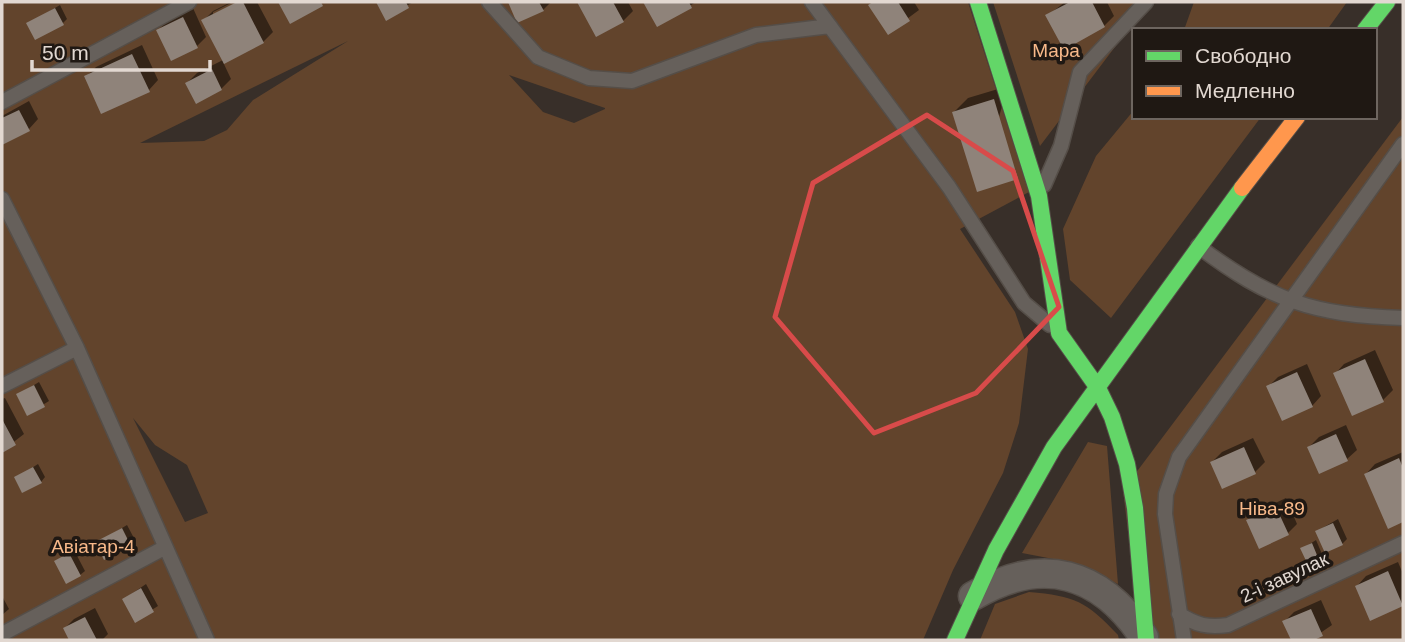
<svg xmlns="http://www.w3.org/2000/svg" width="1405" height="642" font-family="Helvetica,sans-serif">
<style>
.green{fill:#62442c;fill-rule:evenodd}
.shadow{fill:#0007}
.building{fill:#8f837a}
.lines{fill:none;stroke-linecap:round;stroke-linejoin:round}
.lane-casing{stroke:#554e48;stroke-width:17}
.street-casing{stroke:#554e48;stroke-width:31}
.fast-casing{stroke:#554e48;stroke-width:18}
.slow-casing{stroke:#554e48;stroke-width:18}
.lane{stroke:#66605b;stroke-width:14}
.street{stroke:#66605b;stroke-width:28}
.fast{stroke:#63d668;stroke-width:16}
.slow{stroke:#ff974d;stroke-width:16}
.marked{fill:none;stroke:#d84b4a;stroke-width:5;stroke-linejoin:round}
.labels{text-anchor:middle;stroke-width:7;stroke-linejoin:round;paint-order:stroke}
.park-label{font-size:19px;fill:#f8b98a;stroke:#1f1813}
.street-label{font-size:19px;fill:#e2d8d1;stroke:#1f1813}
</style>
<rect width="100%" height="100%" fill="#382f29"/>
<!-- green -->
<path class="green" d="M2 2H968L1029 192 960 229 1015 312 1028 349 1019 423 1003 473 953 570 923 640H2ZM348 41 253 100 227 130 204 141 140 143ZM509 75 605 108V109L574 123 543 112ZM133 418 155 445 187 465 208 513 185 522Z
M993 2H1149L1040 146Z
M1194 2H1347L1327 30H1184Z
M1134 110V117H1261L1111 318 1070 280 1063 229 1096 156Z
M1403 117V640H1141L1123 490Z
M1088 442 1107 446 1118 584 1074 563 1022 553Z
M1029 592C1075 596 1086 601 1118 635L1119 640H980L995 604Z"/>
<!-- shadow -->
<path class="shadow" d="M231 2H233L213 12V16L241 2H257L273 32 263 42 223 62 231 79 221 89 187 83 197 73 223 60 204 20 213 11Z
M378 2H413L387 18Z
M509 2H551L543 10 518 21Z
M579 2H628L633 11 623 21 597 35Z
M645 2H696L658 25Z
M874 2H914L919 10 888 33 870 5Z
M1065 2H1107L1114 16 1104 26 1064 47 1047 16Z
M60 5 67 19 63 23 28 24Z
M193 8 206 37 197 46 158 30 168 21Z
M142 45 158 80 149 90 86 77 96 67Z
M1008 86 978 189 954 112 968 98Z
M29 101 38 119 29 129 3 142 2 116Z
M1375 350 1393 390 1383 400 1353 414 1335 374 1344 364Z
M1307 364 1321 396 1312 406 1268 387 1278 377Z
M39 382 49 401 28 414 18 395Z
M5 398 24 434 2 451V399Z
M1346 425 1357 450 1347 459 1309 447 1319 437Z
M1253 438 1265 462 1255 472 1212 462 1222 452Z
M1403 452V520L1389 526 1366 474 1375 464Z
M38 464 45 477 41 482 16 478Z
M1286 498 1297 524 1287 534 1248 521 1258 511Z
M1338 519 1347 539 1342 544 1317 531Z
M127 525 135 540 130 544 97 543Z
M1316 540 1322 554 1318 558 1302 549Z
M74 550 85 571 80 575 56 561Z
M1398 562 1403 574V604L1371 618 1357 586 1366 576Z
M146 584 158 606 136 620 124 599Z
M2 596 9 609 2 615Z
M1321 600 1332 625 1310 640H1292L1284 622 1294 612Z
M95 608 108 634 102 640H71L65 628 74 619Z"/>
<!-- building -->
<path class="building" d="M237 2H243L264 43 224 64 201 20Z
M278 2H321L323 6 290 24Z
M376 2H406L409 8 386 21Z
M508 2H539L544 11 517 23Z
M577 2H613L624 22 596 37Z
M643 2H689L692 8 657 27Z
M873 2H898L910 21 888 35 868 5Z
M1070 2H1092L1105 27 1064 50 1045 15Z
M55 8 64 25 35 40 26 23Z
M183 17 198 48 171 61 156 30Z
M132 54 150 92 101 114 84 76Z
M212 69 222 90 196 104 185 83Z
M994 99 1018 179 977 192 952 112Z
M19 110 30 131 2 145V118Z
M1365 359 1384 402 1352 416 1333 373Z
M1297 372 1313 407 1282 421 1266 386Z
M34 385 45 407 27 416 16 394Z
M2 419 16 445 2 453Z
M1336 434 1348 461 1319 474 1307 447Z
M1244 447 1256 474 1222 489 1210 462Z
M1399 458 1403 468V522L1388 529 1364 474Z
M33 467 42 483 22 493 14 477Z
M1276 507 1289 535 1259 549 1246 520Z
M1333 523 1343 545 1325 553 1315 531Z
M122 528 131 546 104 560 95 542Z
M1312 543 1319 560 1308 565 1300 548Z
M69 553 81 576 66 584 54 561Z
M1388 571 1403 606 1370 621 1355 586Z
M141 588 154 612 135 623 122 599Z
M1311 609 1323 636 1314 640H1291L1282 621Z
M85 617 97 640H69L63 628Z"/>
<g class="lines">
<defs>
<path id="lane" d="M489 2 538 57 589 78 632 81 756 35 830 26
M812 2 949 187 1024 303 1050 325
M2 102 189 2
M1044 185 1061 146 1080 72 1146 2
M2 199 77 348 207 640
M1198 246C1271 301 1313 315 1403 318
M2 386 77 348
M1179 614C1196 625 1208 628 1228 625L1403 543
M2 634 164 548
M1184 640 1165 514 1166 494 1179 457 1403 144"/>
<path id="street" d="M973 596C1042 555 1100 571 1144 637"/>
<path id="fast" d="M978 2 1039 196 1059 333 1098 388 1112 417 1127 464 1135 508 1146 640
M1365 30 1387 2
M955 640 996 550 1054 447 1242 188"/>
<path id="slow" d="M1242 188 1297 117"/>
</defs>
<!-- lane casing -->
<use href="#lane" class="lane-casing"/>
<!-- street casing -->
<use href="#street" class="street-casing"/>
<!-- fast casing -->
<use href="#fast" class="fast-casing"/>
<!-- slow casing -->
<use href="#slow" class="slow-casing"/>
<!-- lane -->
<use href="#lane" class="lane"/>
<!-- street -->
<use href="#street" class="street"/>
<!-- fast -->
<use href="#fast" class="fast"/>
<!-- slow -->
<use href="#slow" class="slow"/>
</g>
<!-- marked area -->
<path class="marked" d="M927 115 1013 171 1059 307 976 393 874 433 775 317 813 183Z"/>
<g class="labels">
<!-- park labels -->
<g class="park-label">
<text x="1056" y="57">Мара</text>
<text x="1272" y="515">Ніва-89</text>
<text x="93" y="553">Авіатар-4</text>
</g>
<!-- street labels -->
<g class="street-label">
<text transform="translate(1284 577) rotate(-25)" y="7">2-і завулак</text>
</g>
</g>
<!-- border -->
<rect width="1405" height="642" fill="none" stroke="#e2d8d1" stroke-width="7"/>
<!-- legend -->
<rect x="1132" y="28" width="245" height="91" fill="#1f1813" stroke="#6d655f" stroke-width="2"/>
<rect x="1146" y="51" width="35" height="10" fill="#63d668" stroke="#6d655f" stroke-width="2"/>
<text x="1195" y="63" font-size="21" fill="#e2d8d1">Свободно</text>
<rect x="1146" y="86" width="35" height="10" fill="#ff974d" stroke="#6d655f" stroke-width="2"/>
<text x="1195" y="98" font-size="21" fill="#e2d8d1">Медленно</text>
<!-- scale -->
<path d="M32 60v10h178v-10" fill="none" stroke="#e2d8d1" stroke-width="3.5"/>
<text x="42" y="60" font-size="21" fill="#e2d8d1" stroke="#1f1813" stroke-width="5" paint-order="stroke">50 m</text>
</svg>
